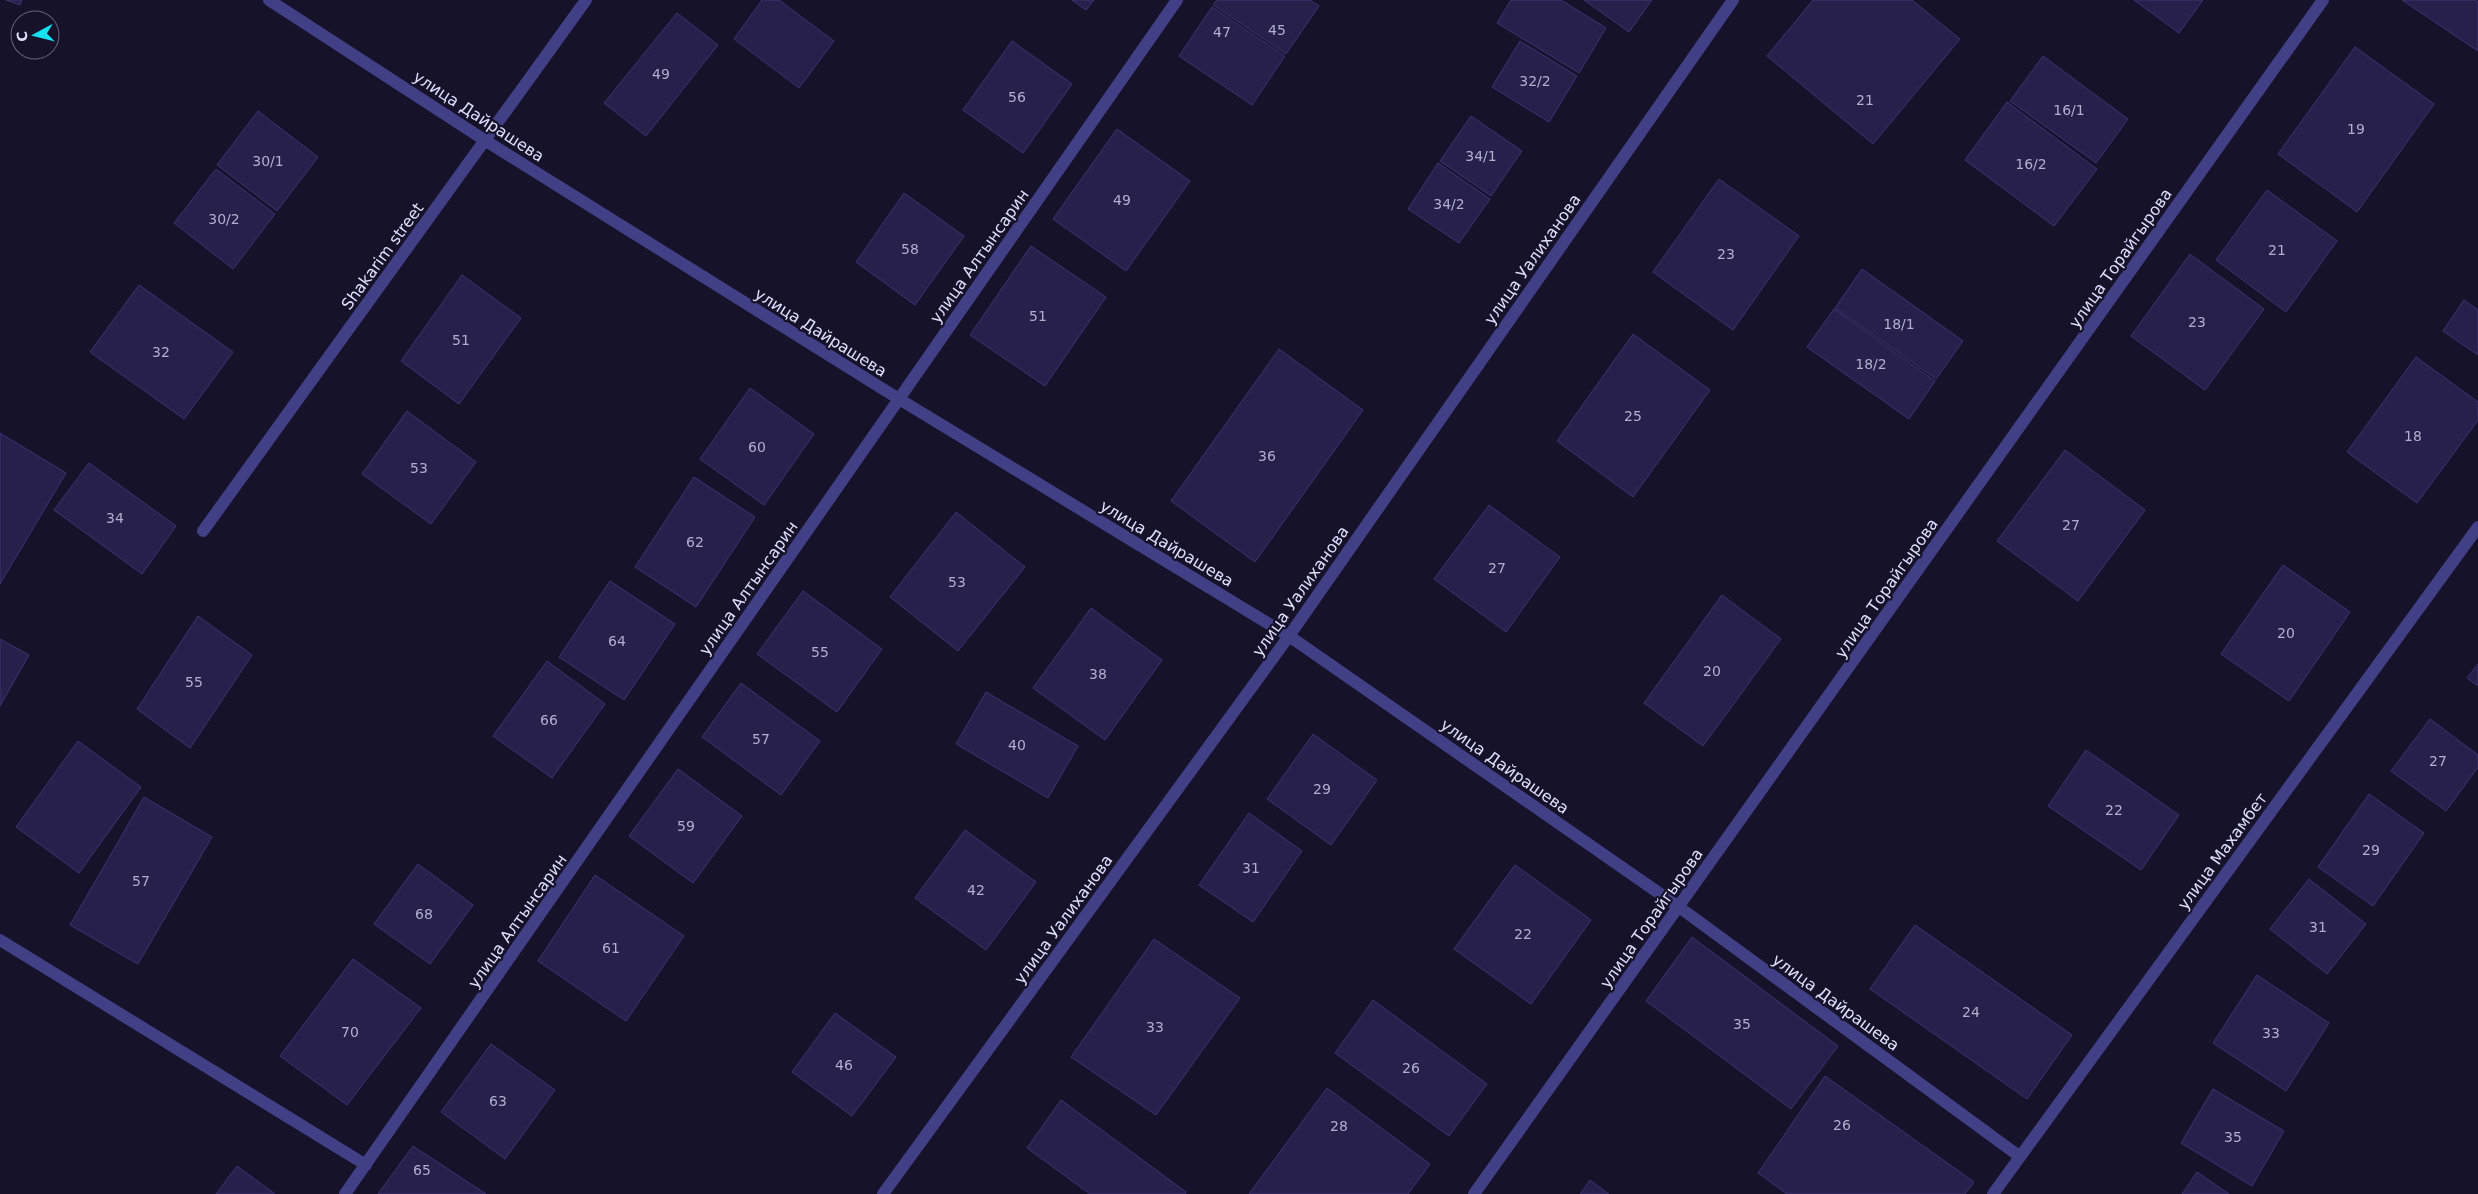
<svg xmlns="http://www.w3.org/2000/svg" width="2478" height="1194" font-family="'DejaVu Sans',sans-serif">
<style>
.building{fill:#27204a;stroke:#3e3374}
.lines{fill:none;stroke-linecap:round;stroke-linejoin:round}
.minor{stroke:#414086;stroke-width:12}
.labels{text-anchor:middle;stroke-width:4.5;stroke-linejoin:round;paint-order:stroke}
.number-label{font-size:14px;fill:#b2aed0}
.street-label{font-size:16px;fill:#e0ddfd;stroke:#16122a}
</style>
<rect width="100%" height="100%" fill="#16122a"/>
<!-- building -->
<path class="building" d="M6 0H22L20 5Z
M762 0H779L834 41 799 88 734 39Z
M1072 0H1094L1086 10Z
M1217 0H1310L1319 6 1286 54 1213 5Z
M1511 0H1561L1606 28 1579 73 1497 23Z
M1584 0H1652L1629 32Z
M1813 0H1912L1960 39 1873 144 1767 56Z
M2134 0H2203L2179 33Z
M2402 0H2475L2478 2V51Z
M1212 7 1285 56 1252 105 1179 56Z
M677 13 718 45 646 136 604 103Z
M1012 41 1072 84 1023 153 963 110Z
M1520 41 1577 76 1549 122 1492 87Z
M2355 47 2434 104 2357 212 2278 154Z
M2043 56 2128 119 2096 163 2010 101Z
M2007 102 2097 169 2054 226 1965 160Z
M258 111 318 157 277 211 217 165Z
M1471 116 1522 151 1491 196 1440 161Z
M1117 129 1190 181 1126 271 1053 219Z
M1438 163 1490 199 1459 243 1408 209Z
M216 169 275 214 233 269 174 223Z
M1719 179 1799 236 1733 330 1653 272Z
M2267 190 2337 241 2286 312 2216 260Z
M904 193 964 236 915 305 856 262Z
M1031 246 1106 297 1045 386 970 335Z
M2190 254 2264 309 2205 390 2131 336Z
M1862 269 1963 341 1936 379 1835 308Z
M462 275 521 318 459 404 401 361Z
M139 285 233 352 184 419 90 352Z
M2464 300 2478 310V355L2443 331Z
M1834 309 1935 381 1909 419 1807 347Z
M1633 334 1710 390 1633 497 1557 441Z
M1279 349 1363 410 1255 562 1171 501Z
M2416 357 2478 402V420L2417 503 2347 452Z
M750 388 814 434 764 505 700 459Z
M407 411 476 462 431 524 362 474Z
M0 433 66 473 0 584Z
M2065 450 2145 510 2078 601 1997 541Z
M89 463 176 526 142 574 54 510Z
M694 477 755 517 696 607 635 567Z
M1489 505 1560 557 1506 632 1434 579Z
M956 512 1025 567 958 651 890 597Z
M2283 565 2350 612 2289 701 2221 654Z
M610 581 675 624 624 700 559 657Z
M803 591 882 649 837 712 757 654Z
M1722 595 1781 639 1703 746 1644 703Z
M1091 608 1162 660 1105 740 1033 688Z
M198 616 252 655 190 748 137 709Z
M0 639 29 655 0 706Z
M547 661 605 704 552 778 493 736Z
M2478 664V686L2467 678Z
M741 683 820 741 781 795 702 737Z
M986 692 1078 746 1048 798 956 744Z
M2430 719 2478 755V767L2446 811 2391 771Z
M1313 734 1377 780 1331 845 1267 799Z
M78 741 141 787 79 873 16 827Z
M2086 750 2179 815 2141 870 2048 806Z
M678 769 742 816 693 883 629 836Z
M2369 794 2424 833 2373 906 2318 867Z
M144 797 212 837 138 964 70 925Z
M1249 813 1302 851 1253 922 1199 885Z
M965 830 1036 882 986 950 915 898Z
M418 864 473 905 430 964 374 924Z
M1515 865 1591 920 1531 1004 1454 949Z
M595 875 684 936 626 1021 538 961Z
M2309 879 2366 924 2327 974 2270 929Z
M1915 925 2072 1035 2027 1099 1870 989Z
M1692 937 1838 1046 1791 1109 1646 1001Z
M1154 939 1240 998 1156 1115 1071 1057Z
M353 959 421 1008 347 1105 280 1056Z
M2257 975 2329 1023 2286 1091 2213 1043Z
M1373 1000 1487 1084 1449 1136 1335 1053Z
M835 1013 896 1057 852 1116 792 1072Z
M491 1044 555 1090 505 1159 441 1112Z
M1825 1076 1974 1182 1965 1194H1787L1758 1173Z
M1327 1088 1430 1164 1408 1194H1249Z
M2213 1089 2284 1131 2252 1186 2181 1143Z
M1061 1100 1186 1192 1185 1194H1090L1027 1148Z
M413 1146 486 1194H378Z
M237 1166 275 1194H216Z
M2197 1172 2229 1194H2182Z
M1590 1180 1609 1194H1580Z"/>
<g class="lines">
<!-- minor -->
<path class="minor" d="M269 0 486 141 899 399 1289 636 1679 907 2019 1156
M203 531 586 0
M0 940 366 1165
M345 1194 1177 0
M883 1194 1289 636 1733 0
M1474 1194 2323 0
M1993 1194 2478 527"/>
</g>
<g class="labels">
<!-- number labels -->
<g class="number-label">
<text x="1277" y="35">45</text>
<text x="1222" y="37">47</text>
<text x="661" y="79">49</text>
<text x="1535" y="86">32/2</text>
<text x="1017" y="102">56</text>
<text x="1865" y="105">21</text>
<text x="2069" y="115">16/1</text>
<text x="2356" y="134">19</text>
<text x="1481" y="161">34/1</text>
<text x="268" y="166">30/1</text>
<text x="2031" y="169">16/2</text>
<text x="1122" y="205">49</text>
<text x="1449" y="209">34/2</text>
<text x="224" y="224">30/2</text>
<text x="910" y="254">58</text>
<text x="2277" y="255">21</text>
<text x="1726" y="259">23</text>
<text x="1038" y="321">51</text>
<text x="2197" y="327">23</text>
<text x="1899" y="329">18/1</text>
<text x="461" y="345">51</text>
<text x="161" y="357">32</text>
<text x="1871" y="369">18/2</text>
<text x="1633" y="421">25</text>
<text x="2413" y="441">18</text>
<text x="757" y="452">60</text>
<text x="1267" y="461">36</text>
<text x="419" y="473">53</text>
<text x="115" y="523">34</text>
<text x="2071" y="530">27</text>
<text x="695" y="547">62</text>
<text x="1497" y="573">27</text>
<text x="957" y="587">53</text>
<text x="2286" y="638">20</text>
<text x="617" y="646">64</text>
<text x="820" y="657">55</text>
<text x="1712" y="676">20</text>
<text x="1098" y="679">38</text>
<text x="194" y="687">55</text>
<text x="549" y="725">66</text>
<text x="761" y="744">57</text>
<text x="1017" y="750">40</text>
<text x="2438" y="766">27</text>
<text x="1322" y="794">29</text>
<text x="2114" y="815">22</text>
<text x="686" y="831">59</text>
<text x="2371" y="855">29</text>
<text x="1251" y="873">31</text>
<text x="141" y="886">57</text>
<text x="976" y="895">42</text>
<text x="424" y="919">68</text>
<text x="2318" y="932">31</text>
<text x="1523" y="939">22</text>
<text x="611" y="953">61</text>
<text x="1971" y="1017">24</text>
<text x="1742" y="1029">35</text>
<text x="1155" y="1032">33</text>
<text x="350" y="1037">70</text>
<text x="2271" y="1038">33</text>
<text x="844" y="1070">46</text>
<text x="1411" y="1073">26</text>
<text x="498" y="1106">63</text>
<text x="1842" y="1130">26</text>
<text x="1339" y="1131">28</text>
<text x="2233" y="1142">35</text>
<text x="422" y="1175">65</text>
</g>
<!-- street labels -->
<g class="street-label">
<text transform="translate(479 116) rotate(33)" y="6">улица Дайрашева</text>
<text transform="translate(382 256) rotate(-54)" y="6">Shakarim street</text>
<text transform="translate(979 256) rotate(-55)" y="6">улица Алтынсарин</text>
<text transform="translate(2120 258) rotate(-55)" y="6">улица Торайгырова</text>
<text transform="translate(1532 259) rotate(-55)" y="6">улица Уалиханова</text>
<text transform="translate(821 332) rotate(32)" y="6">улица Дайрашева</text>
<text transform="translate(1167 543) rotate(31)" y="6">улица Дайрашева</text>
<text transform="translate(748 588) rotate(-55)" y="6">улица Алтынсарин</text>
<text transform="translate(1886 588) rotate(-55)" y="6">улица Торайгырова</text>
<text transform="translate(1300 591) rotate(-55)" y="6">улица Уалиханова</text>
<text transform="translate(1505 766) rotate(35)" y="6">улица Дайрашева</text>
<text transform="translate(2222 851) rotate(-54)" y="6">улица Махамбет</text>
<text transform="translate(1651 918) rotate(-55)" y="6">улица Торайгырова</text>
<text transform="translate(1063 919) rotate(-54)" y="6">улица Уалиханова</text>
<text transform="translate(517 921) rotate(-55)" y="6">улица Алтынсарин</text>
<text transform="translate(1836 1002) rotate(36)" y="6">улица Дайрашева</text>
</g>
</g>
<!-- north arrow -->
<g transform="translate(35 35) rotate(263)"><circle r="24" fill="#16122a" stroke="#67637e"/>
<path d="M0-4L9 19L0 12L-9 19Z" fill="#15e1f1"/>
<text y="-8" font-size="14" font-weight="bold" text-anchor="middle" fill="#e0ddfd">С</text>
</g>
</svg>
